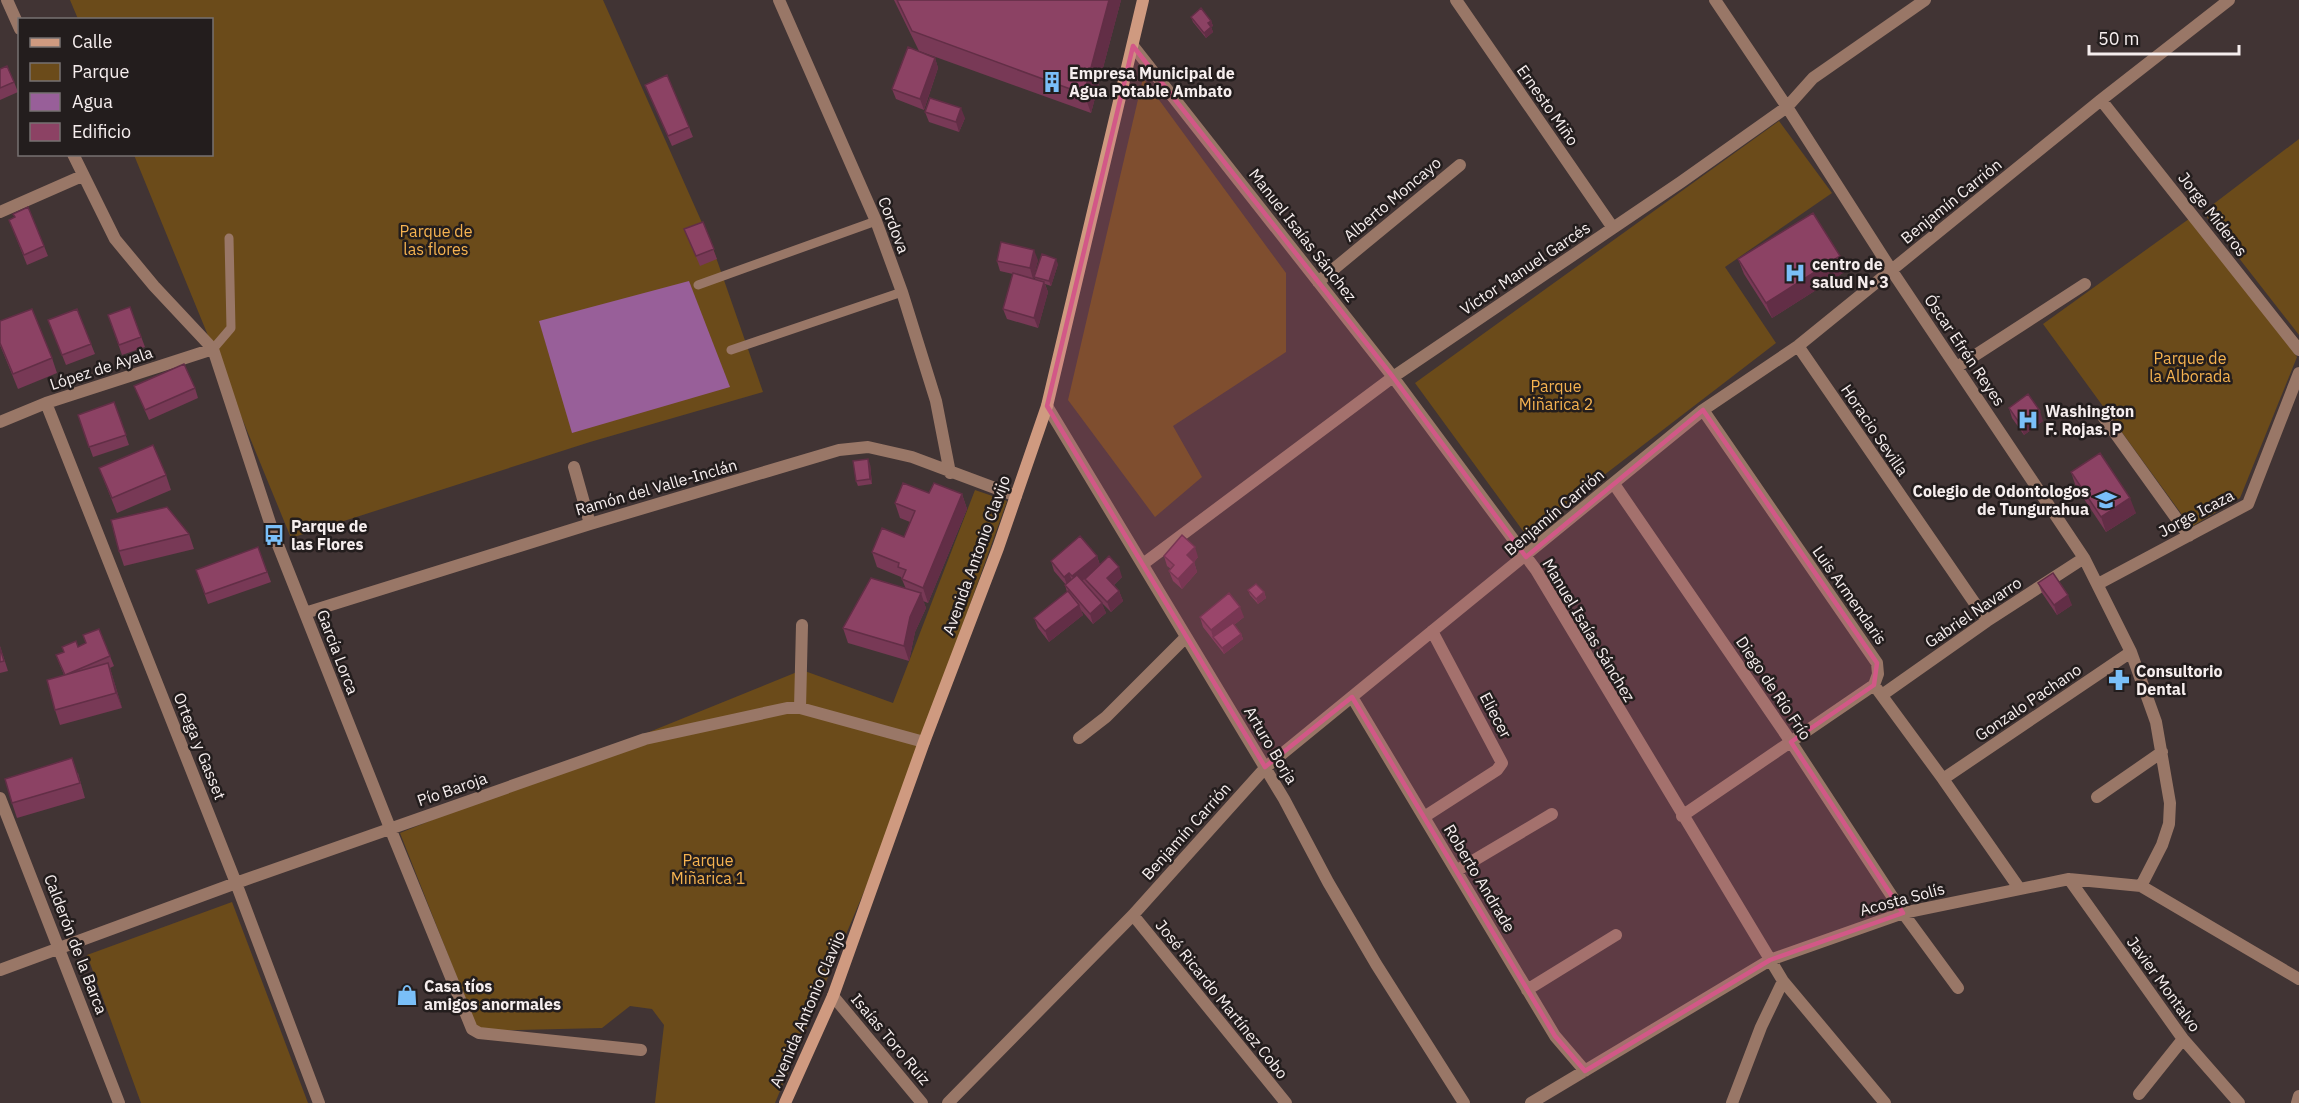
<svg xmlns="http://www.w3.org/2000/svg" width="2299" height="1103" font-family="'IBM Plex Sans',sans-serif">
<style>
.green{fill:#6b4b1a}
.water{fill:#985f99}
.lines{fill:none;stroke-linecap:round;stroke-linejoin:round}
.service{stroke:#997767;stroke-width:9}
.pedestrian{stroke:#997767;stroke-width:12}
.minor{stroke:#997767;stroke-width:12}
.tertiary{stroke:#997767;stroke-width:12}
.secondary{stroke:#cf9a80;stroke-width:12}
.wall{fill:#783956}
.shaded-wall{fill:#622e46}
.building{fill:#8c4264;stroke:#622e46;stroke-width:1.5}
.marked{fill:#d25887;fill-opacity:0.2;stroke:#d25887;stroke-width:4.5;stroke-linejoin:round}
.labels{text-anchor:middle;stroke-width:5;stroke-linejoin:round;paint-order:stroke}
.poi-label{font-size:16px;font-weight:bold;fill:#f6eeee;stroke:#231d1d;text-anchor:start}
.street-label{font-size:16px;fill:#f6eeee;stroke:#231d1d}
.park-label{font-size:16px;fill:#f6b350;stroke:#231d1d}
</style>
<rect width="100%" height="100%" fill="#413434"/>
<!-- green -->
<path class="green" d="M70 0H603L711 243 763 392 590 442 291 538 134 155 212 154V20L78 19Z
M1143 78 1286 273V352L1173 426 1202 477 1155 517 1068 400Z
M1779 121 1832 193 1725 267 1776 343 1526 535 1415 383Z
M2299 139V335L2203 212Z
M2193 216 2297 357 2240 498 2191 527 2043 324Z
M975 490 1007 501 887 837 775 1103H655L664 1025 652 1009 630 1006 602 1028 478 1031 400 833 802 670 893 703Z
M232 902 308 1103H141L87 955Z"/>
<!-- water -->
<path class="water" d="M689 281 730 387 572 433 539 321Z"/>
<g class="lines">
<!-- service -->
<path class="service" d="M698 285 876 221
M213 349 231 328 229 238
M731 350 902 292"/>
<!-- pedestrian -->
<path class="pedestrian" d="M1614 484 1791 742"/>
<!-- minor -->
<path class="minor" d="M7 0 20 29
M779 0 876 221 902 292 936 401 950 473
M1456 0 1613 228
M1715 0 1787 107 1892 271 2084 558 2131 652 2156 722 2170 803 2169 824 2162 845 2141 886
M1133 46 1393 377 1536 570 1783 981 1885 1103
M2101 100 2299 350
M73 154 115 239 154 286 213 349 274 535 390 828 472 1029 479 1033 641 1050
M0 212 82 176
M1318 282 1460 165
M1798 346 1987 621
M1957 367 2085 284
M46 403 236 883 319 1103
M1047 406 1284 799 1328 882 1376 964 1464 1103
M1703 410 1877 663 1878 674 1874 685 1943 779 2019 888
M2102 415 2189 536
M0 422 46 403 213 349
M574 467 590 524
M1143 564 1393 377 1681 182 1787 107 1813 78 1925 0
M2098 584 2248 504 2299 373
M305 613 590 524 839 450 868 447 912 457 1016 496
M1882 695 1987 621 2084 558
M1352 697 1555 1036 1585 1071
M800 708 802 625
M1079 738 1106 717 1186 637
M1791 742 1903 913 1958 988
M1943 779 2131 652
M2097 797 2162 752
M0 798 119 1103
M1682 816 1874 685
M1424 817 1497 770 1502 763 1432 631
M1456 871 1552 814
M2069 879 2183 1039 2239 1103
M1133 915 1286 1103
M0 970 236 883 645 739 787 708H800L924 742
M1527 990 1616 935
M833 996 922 1103
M2139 1094 2183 1039
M948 1103 1133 915 1266 767 1703 410 1798 346 2101 100 2229 0
M1531 1103 1770 960 1903 913 2069 879 2141 886 2299 979
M1732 1103 1761 1027 1783 981"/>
<!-- tertiary -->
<path class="tertiary" d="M2297 1103 2299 1096"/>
<!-- secondary -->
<path class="secondary" d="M785 1103 833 996 924 742 998 548 1047 406 1143 0"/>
</g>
<!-- wall -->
<path class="wall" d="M894 0H1121L1091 113 919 51Z
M1191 17 1211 21 1213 26 1211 27 1213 32 1206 38 1193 22Z
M935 58 938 68 924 110 896 99 892 89Z
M0 69 14 82 18 92 0 100Z
M645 85 689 127 693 137 672 146Z
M925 112 965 118 959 132 929 122Z
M14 218 44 246 48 256 27 265 9 220Z
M703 222 717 259 700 266 684 229Z
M1738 259 1846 271 1772 318 1744 274Z
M1038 260 1033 279 1036 280 1034 277 1058 264 1051 286 1045 284 1048 292 1038 328 1007 319 1003 309 1013 274 1000 271 997 261Z
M130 307 145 347 122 355 108 315Z
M77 309 95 354 66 365 48 320Z
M0 321 52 358 57 373 18 389 0 345Z
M134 386 195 388 198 398 149 420Z
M114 402 129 445 93 457 78 415Z
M2009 408 2043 421 2024 435 2012 418Z
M870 464 872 484 858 486 856 481Z
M99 468 166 475 171 490 117 513Z
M2071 472 2136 513 2106 532 2076 487Z
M929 493 962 494 967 509 928 603 923 601 926 608 915 632 909 661 848 643 843 628 906 589 901 577 877 567 872 552 904 537 910 522 900 518 895 503Z
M189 534 194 549 124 566 119 551Z
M258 547 271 582 208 604 196 570Z
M1097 556 1100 565 1122 577 1114 585 1119 591 1123 601 1111 612 1101 602 1106 613 1093 624 1081 610 1083 615 1049 642 1038 628 1034 618 1067 592 1065 585H1066L1054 571 1051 561Z
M1164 556 1198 557 1194 562 1197 572 1182 589 1173 581 1169 571 1171 569 1167 566Z
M2038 583 2072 605 2057 615 2042 593Z
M1248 590 1264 592 1266 598 1258 604 1250 595Z
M1200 617H1244L1234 625 1241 634 1243 639 1224 654 1203 627Z
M0 646 8 671 0 673Z
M78 647 110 656 114 666 110 668 122 708 60 725 55 710 64 675 56 655Z
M78 773 85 798 17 818 12 803Z"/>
<!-- shaded-wall -->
<path class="shaded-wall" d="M1109 0H1121L1091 113 1084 94Z
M1211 21 1213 26 1211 27 1213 32 1206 38 1204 33 1208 23Z
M935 58 938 68 924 110 920 99Z
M961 108 965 118 959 132 956 122Z
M1034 250 1038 260 1033 279 1030 268Z
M1840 256 1846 271 1772 318 1766 303Z
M1056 259 1058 264 1051 286 1049 281Z
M1044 282 1048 292 1038 328 1034 318Z
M2040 411 2043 421 2024 435 2020 424Z
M868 459 870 464 872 484 870 479Z
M962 494 967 509 928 603 923 588Z
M2130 498 2136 513 2106 532 2101 517Z
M1195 547 1198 557 1194 562 1197 572 1182 589 1178 579 1187 555Z
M1097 556 1100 566 1076 586 1072 576Z
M1119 567 1122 577 1110 588 1107 578Z
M1069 573 1073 583 1068 587 1064 577Z
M1119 591 1123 601 1111 612 1107 602Z
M1264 592 1266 598 1258 604 1256 599Z
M921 593 926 608 915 632 909 661 904 646 910 617Z
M2068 595 2072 605 2057 615 2054 605Z
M1102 603 1106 613 1093 624 1090 614Z
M1079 605 1083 615 1049 642 1045 631Z
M1240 607 1244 617 1215 640 1213 637 1214 641 1211 630Z
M1241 634 1243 639 1224 654 1222 648Z
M108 663 113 678 122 708 116 693Z"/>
<!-- building -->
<path class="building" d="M897 0H1109L1084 94 912 31Z
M1201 8 1211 21 1208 23 1211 27 1204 33 1191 17Z
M908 47 935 58 920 99 892 89Z
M7 66 14 82 0 88V69Z
M667 75 689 127 668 136 645 85Z
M930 98 961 108 956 122 925 112Z
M28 207 44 246 24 255 9 220 15 217 13 214Z
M1813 213 1840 256 1766 303 1738 259Z
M703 222 714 249 696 256 684 229Z
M1001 242 1034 250 1030 268 997 261Z
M1042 254 1056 259 1049 281 1034 277Z
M1013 273 1044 282 1034 318 1003 309Z
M130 307 141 337 119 345 108 315Z
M32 309 52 358 13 374 0 343V321Z
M77 309 91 344 62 355 48 320Z
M184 364 195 388 145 410 134 386Z
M2028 394 2040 411 2020 424 2009 408Z
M114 402 126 435 89 447 78 415Z
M153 445 166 475 112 498 99 468Z
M2100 453 2130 498 2101 517 2071 472Z
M868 459 870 479 856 481 853 461Z
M903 483 929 493 934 483 962 494 923 588 902 579 906 570 898 567 899 563 872 552 882 528 904 537 915 511 895 503Z
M167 507 189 534 119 551 111 520Z
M1182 535 1195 547 1187 555 1194 562 1178 579 1169 571 1174 565 1164 556Z
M1080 536 1097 556 1072 576 1069 573 1064 577 1051 561Z
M258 547 267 572 205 594 196 570Z
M1109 556 1119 567 1107 578 1119 591 1107 602 1085 579Z
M2053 573 2068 595 2054 605 2038 583Z
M1077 575 1102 603 1090 614 1065 585Z
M871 578 921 593 910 617 904 646 843 628Z
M1256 584 1264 592 1256 599 1248 590Z
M1068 591 1079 605 1045 631 1034 618Z
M1229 593 1240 607 1211 630 1200 617Z
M1233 623 1241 634 1222 648 1213 637Z
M99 629 110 656 65 675 56 655 64 652 62 647 76 641 78 647 86 643 83 635Z
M0 648 4 661 0 662Z
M108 663 116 693 55 710 47 680Z
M72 758 80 783 12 803 5 779Z"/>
<!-- marked area -->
<path class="marked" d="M1133 46 1393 377 1526 557 1703 410 1877 663 1874 685 1791 742 1903 913 1770 960 1585 1071 1555 1036 1352 697 1265 767 1047 406Z"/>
<!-- icons -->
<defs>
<symbol id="building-bare" viewBox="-9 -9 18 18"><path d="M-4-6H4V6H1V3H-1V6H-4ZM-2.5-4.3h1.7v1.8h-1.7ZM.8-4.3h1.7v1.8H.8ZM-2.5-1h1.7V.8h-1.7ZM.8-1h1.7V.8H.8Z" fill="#7abff8" stroke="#231d1d" stroke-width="2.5" paint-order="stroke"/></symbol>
<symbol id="hospital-bare" viewBox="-9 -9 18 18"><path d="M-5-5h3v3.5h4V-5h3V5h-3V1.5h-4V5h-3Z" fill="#7abff8" stroke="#231d1d" stroke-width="2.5" paint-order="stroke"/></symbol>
<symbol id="university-bare" viewBox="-9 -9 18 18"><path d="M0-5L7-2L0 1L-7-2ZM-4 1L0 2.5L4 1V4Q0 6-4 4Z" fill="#7abff8" stroke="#231d1d" stroke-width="2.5" paint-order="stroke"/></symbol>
<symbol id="bus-bare" viewBox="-9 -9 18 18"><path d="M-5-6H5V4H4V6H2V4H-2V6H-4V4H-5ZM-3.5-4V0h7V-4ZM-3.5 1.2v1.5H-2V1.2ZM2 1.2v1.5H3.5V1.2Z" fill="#7abff8" stroke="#231d1d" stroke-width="2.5" paint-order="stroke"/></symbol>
<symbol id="pharmacy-bare" viewBox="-9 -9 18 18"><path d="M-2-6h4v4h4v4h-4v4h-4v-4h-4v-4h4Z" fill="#7abff8" stroke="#231d1d" stroke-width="2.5" paint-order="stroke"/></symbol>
<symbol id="shop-bare" viewBox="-9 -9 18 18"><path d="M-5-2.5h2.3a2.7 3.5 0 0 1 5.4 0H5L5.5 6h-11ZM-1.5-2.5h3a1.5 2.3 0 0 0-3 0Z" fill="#7abff8" stroke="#231d1d" stroke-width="2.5" paint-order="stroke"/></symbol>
</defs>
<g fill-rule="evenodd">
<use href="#building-bare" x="1037" y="67" width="30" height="30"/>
<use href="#hospital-bare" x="1780" y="258" width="30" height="30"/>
<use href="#hospital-bare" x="2013" y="405" width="30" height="30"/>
<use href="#university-bare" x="2091" y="485" width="30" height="30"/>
<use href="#bus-bare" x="259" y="520" width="30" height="30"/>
<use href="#pharmacy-bare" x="2104" y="665" width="30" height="30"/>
<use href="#shop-bare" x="392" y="980" width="30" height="30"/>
</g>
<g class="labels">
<!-- poi labels -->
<g class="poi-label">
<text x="1069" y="79">Empresa Municipal de<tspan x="1069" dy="18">Agua Potable Ambato</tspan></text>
<text x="1812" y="270">centro de<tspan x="1812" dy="18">salud N• 3</tspan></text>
<text x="2045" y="417">Washington<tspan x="2045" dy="18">F. Rojas. P</tspan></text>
<text x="2089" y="497" text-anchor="end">Colegio de Odontologos<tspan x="2089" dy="18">de Tungurahua</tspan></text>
<text x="291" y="532">Parque de<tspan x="291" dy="18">las Flores</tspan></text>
<text x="2136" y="677">Consultorio<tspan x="2136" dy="18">Dental</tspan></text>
<text x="424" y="992">Casa tíos<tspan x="424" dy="18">amigos anormales</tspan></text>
</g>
<!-- street labels -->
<g class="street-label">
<text transform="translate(1548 105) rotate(55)" y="6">Ernesto Miño</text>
<text transform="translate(1392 199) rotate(-40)" y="6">Alberto Moncayo</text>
<text transform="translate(1951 201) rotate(-39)" y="6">Benjamín Carrión</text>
<text transform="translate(2213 214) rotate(52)" y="6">Jorge Mideros</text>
<text transform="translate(894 225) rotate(69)" y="6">Cordova</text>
<text transform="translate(1303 235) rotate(52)" y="6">Manuel Isaías Sánchez</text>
<text transform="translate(1525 268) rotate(-34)" y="6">Víctor Manuel Garcés</text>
<text transform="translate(1965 350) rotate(56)" y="6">Óscar Efrén Reyes</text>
<text transform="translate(101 368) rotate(-18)" y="6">López de Ayala</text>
<text transform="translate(1875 430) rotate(56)" y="6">Horacio Sevilla</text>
<text transform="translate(656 487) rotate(-16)" y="6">Ramón del Valle-Inclán</text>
<text transform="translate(1554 512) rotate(-40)" y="6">Benjamín Carrión</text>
<text transform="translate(2196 513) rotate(-28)" y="6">Jorge Icaza</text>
<text transform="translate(976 555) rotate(-70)" y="6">Avenida Antonio Clavijo</text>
<text transform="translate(1850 595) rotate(55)" y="6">Luis Armendaris</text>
<text transform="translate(1973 612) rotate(-34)" y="6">Gabriel Navarro</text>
<text transform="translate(1589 630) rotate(59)" y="6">Manuel Isaías Sánchez</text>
<text transform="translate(338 652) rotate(69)" y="6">García Lorca</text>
<text transform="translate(1774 688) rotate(56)" y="6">Diego de Río Frío</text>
<text transform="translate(2028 702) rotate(-34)" y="6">Gonzalo Pachano</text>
<text transform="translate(1496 715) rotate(62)" y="6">Eliecer</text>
<text transform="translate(1271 745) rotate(59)" y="6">Arturo Borja</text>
<text transform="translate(200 746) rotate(68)" y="6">Ortega y Gasset</text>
<text transform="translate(452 789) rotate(-19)" y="6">Pío Baroja</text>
<text transform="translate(1186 831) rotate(-48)" y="6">Benjamín Carrión</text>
<text transform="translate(1480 878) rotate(59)" y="6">Roberto Andrade</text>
<text transform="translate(1902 899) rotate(-15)" y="6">Acosta Solís</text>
<text transform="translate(76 944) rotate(69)" y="6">Calderón de la Barca</text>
<text transform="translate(2164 984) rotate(54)" y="6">Javier Montalvo</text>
<text transform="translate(1222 999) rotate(51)" y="6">José Ricardo Martínez Cobo</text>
<text transform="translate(807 1009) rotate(-67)" y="6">Avenida Antonio Clavijo</text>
<text transform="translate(891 1039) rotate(50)" y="6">Isaías Toro Ruiz</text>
</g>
<!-- park labels -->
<g class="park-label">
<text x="436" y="237">Parque de<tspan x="436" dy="18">las flores</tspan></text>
<text x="2190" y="364">Parque de<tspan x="2190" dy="18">la Alborada</tspan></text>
<text x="1556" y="392">Parque<tspan x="1556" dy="18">Miñarica 2</tspan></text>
<text x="708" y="866">Parque<tspan x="708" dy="18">Miñarica 1</tspan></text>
</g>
</g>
<!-- legend -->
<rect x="18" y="18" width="195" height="138" fill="#231d1d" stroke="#777171" stroke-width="1.5"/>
<rect x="30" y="38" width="30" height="9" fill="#cf9a80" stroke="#777171" stroke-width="1.5"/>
<text x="72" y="48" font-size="18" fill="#f6eeee">Calle</text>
<rect x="30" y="63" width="30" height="18" fill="#6b4b1a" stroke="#777171" stroke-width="1.5"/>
<text x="72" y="78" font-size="18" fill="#f6eeee">Parque</text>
<rect x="30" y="93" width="30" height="18" fill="#985f99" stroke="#777171" stroke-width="1.5"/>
<text x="72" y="108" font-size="18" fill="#f6eeee">Agua</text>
<rect x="30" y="123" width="30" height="18" fill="#8c4264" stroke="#777171" stroke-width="1.5"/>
<text x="72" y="138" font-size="18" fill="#f6eeee">Edificio</text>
<!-- scale -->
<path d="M2089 45v9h150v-9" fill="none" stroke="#f6eeee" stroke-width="3"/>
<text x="2098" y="45" font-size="18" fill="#f6eeee" stroke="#231d1d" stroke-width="4.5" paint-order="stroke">50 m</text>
</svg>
